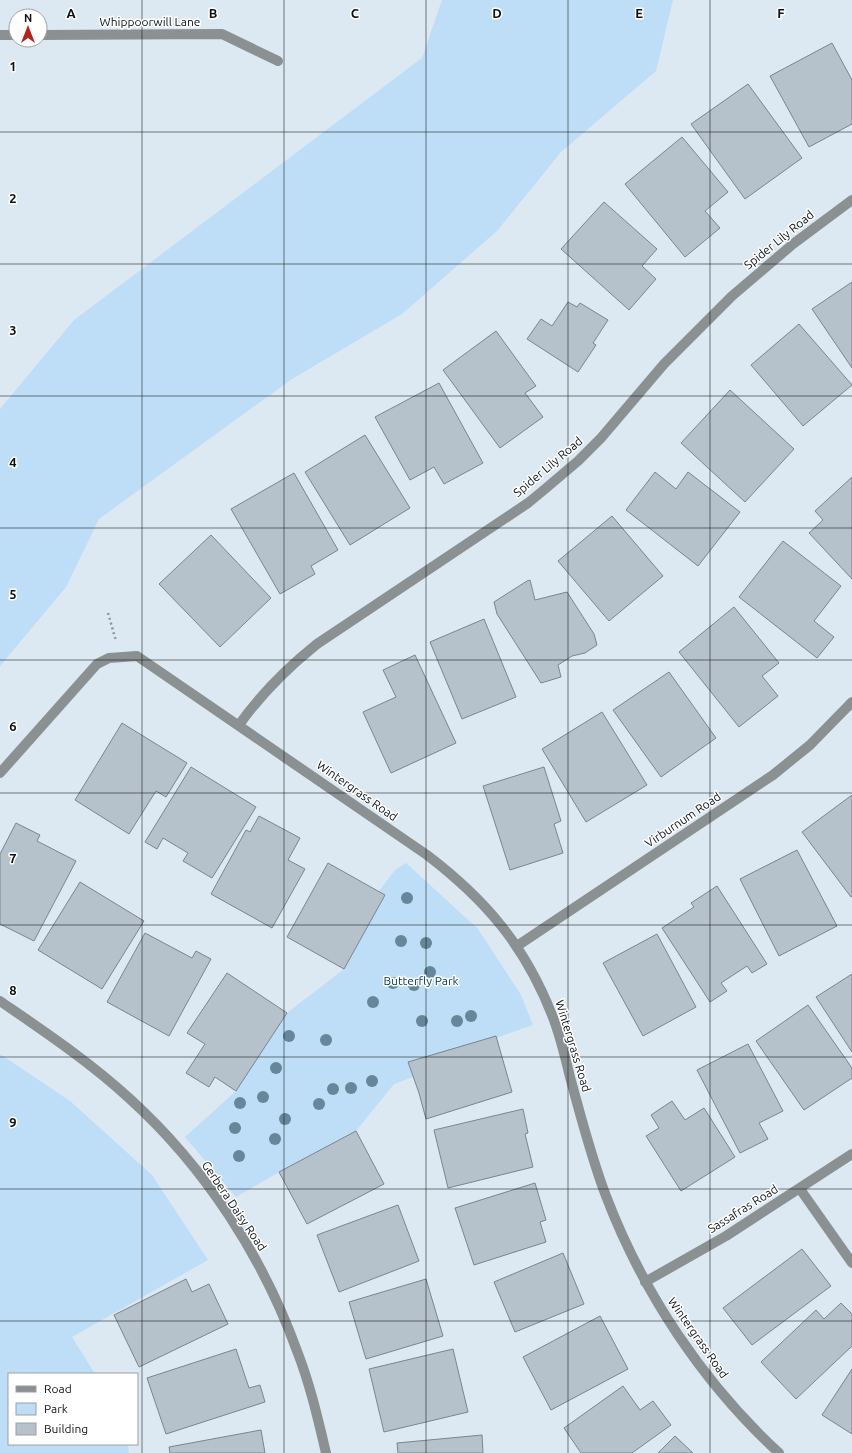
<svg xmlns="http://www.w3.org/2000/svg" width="852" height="1453" font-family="Ubuntu,sans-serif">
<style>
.green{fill:#bddef6}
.building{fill:#b6c2cb;stroke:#7a858d}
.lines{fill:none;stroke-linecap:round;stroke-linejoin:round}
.path{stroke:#8c969c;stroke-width:2.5;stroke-dasharray:2 3;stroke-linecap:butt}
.minor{stroke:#8b9093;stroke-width:10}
.tree{fill:#65879a}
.grid{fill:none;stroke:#0e1215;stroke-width:1;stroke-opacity:0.55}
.labels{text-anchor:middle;stroke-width:3;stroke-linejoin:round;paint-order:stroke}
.street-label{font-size:12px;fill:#0e1215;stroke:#fff}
.park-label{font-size:12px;fill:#033752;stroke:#fff}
.grid-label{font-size:13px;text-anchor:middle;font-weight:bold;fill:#0e1215;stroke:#fff;stroke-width:3;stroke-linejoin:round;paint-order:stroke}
</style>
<rect width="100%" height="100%" fill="#dce9f2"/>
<!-- green -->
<path class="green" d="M442 0H673L656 71 561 152 497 231 402 314 292 379 99 519 66 587 0 666V409L74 320 422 58Z
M406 863 478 929 521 995 533 1025 496 1038 408 1062 413 1077 394 1084 356 1131 279 1172 236 1197 185 1137 236 1091 287 1013 344 969 379 891 395 870Z
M0 1054 70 1101 152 1175 208 1260 72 1337 95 1374H9V1444H128L129 1453H0Z"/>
<!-- building -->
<path class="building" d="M832 43 852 80V124L809 147 770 76Z
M748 84 802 158 745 199 691 124Z
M682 137 728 192 705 211 720 228 685 257 625 184Z
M604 202 657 249 642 266 656 279 629 310 561 249Z
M852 282V368L812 309Z
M568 302 577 307 580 303 608 320 593 343 596 345 578 372 527 339 541 319 552 326Z
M799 324 852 385 803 426 751 365Z
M496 331 536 386 525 393 543 417 500 448 443 370Z
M439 383 483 463 444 484 434 467 410 480 375 417Z
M730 390 794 449 745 502 681 443Z
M365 435 410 508 350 545 305 472Z
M655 472 676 489 688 472 740 512 698 566 626 510Z
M294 473 338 550 311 566 315 574 280 594 231 509Z
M852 477V579L809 533 823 520 815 511Z
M612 516 663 576 609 621 558 561Z
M211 535 271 598 220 647 159 584Z
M783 541 841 586 814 621 834 637 817 658 739 597Z
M530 580 535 600 567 592 594 634 597 645 585 653 572 656 558 665 561 677 541 683 497 614 494 602 527 581Z
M734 607 779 663 762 676 778 696 739 727 679 652Z
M484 619 516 697 462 719 430 642Z
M415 655 456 743 391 773 363 712 396 697 383 670Z
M669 672 716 738 661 777 613 710Z
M602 712 647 785 586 822 542 749Z
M122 723 187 763 166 797 156 791 129 834 75 800Z
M191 767 256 807 212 878 183 861 188 853 163 838 157 849 145 842Z
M544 767 561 821 554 824 563 853 510 870 483 786Z
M852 795V896L851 897 802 832Z
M259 816 300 838 288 860 305 869 272 928 211 894 246 830 250 832Z
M16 823 40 835 37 841 76 861 34 941 0 924V854Z
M797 850 837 926 779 956 740 879Z
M328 863 385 895 344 969 287 937Z
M80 882 144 921 102 989 38 950Z
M717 886 767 964 752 973 747 966 721 983 727 991 710 1002 662 928 694 907 691 903Z
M145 933 192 958 196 951 211 959 169 1036 107 1002Z
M657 934 696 1007 643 1036 603 963Z
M227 973 287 1013 236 1091 215 1077 209 1087 186 1073 205 1044 187 1033Z
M852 974V1052L816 997Z
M808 1005 852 1068V1078L804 1110 756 1041Z
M496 1036 512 1092 426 1119 419 1093 408 1062Z
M748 1044 783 1111 759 1123 768 1139 740 1153 697 1070Z
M672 1101 685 1120 704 1108 735 1157 681 1191 646 1136 659 1128 651 1115Z
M523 1109 528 1133 525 1134 533 1167 448 1188 434 1130Z
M356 1131 384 1184 307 1224 279 1172Z
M535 1183 546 1220 540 1222 546 1242 474 1265 455 1208Z
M398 1205 419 1261 339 1292 317 1235Z
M802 1249 831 1286 752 1345 723 1308Z
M563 1253 584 1304 515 1332 494 1282Z
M186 1279 192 1292 209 1284 228 1324 139 1367 114 1315Z
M426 1279 443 1336 366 1359 349 1302Z
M841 1303 852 1314V1346L796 1399 761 1362 816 1310 824 1319Z
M600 1316 628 1369 551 1410 523 1357Z
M236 1349 249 1388 260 1385 265 1402 166 1434 147 1378Z
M453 1349 468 1412 384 1432 369 1369Z
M852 1369V1434L822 1415Z
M623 1386 640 1410 653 1401 671 1425 632 1453H581L564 1428Z
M261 1430 265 1453H170L169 1447Z
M482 1435 483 1453H398L397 1443Z
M675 1436 693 1453H658Z"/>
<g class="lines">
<!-- path -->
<path class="path" d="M108 613 116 641"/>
<!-- minor -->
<path class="minor" d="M0 35H16
M40 35 222 34 278 61
M239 725C261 694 287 668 317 644L528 503 545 489 578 461 601 438 664 364 732 296 793 244 852 200
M0 773 97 664 109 658 137 656 427 855C486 900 525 946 552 1015 560 1035 565 1056 570 1077 581 1117 591 1157 606 1196 643 1293 703 1383 779 1453
M517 946 773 775 810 745 852 702
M0 1001C45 1032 90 1062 130 1099 205 1167 263 1257 297 1351 310 1384 318 1419 326 1453
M800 1189 852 1263
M645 1282 726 1236 852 1154"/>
</g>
<!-- trees -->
<g class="tree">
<circle cx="407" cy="898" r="6"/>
<circle cx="401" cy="941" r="6"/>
<circle cx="426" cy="943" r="6"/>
<circle cx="430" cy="972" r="6"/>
<circle cx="393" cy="983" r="6"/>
<circle cx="414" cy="985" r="6"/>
<circle cx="373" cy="1002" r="6"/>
<circle cx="471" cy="1016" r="6"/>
<circle cx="422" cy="1021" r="6"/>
<circle cx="457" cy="1021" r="6"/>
<circle cx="289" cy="1036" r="6"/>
<circle cx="326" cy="1040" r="6"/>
<circle cx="276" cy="1068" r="6"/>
<circle cx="372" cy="1081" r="6"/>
<circle cx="351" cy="1088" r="6"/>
<circle cx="333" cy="1089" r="6"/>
<circle cx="263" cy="1097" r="6"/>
<circle cx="240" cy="1103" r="6"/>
<circle cx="319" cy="1104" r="6"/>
<circle cx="285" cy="1119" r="6"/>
<circle cx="235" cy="1128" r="6"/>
<circle cx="275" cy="1139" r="6"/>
<circle cx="239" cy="1156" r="6"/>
</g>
<!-- grid -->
<path class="grid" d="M142 0V1453M284 0V1453M426 0V1453M568 0V1453M710 0V1453M0 132H852M0 264H852M0 396H852M0 528H852M0 660H852M0 793H852M0 925H852M0 1057H852M0 1189H852M0 1321H852"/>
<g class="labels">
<!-- street labels -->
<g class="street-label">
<text x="150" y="26">Whippoorwill Lane</text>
<text transform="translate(779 240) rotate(-39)" y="4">Spider Lily Road</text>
<text transform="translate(548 467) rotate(-40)" y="4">Spider Lily Road</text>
<text transform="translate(357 791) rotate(35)" y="4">Wintergrass Road</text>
<text transform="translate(683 820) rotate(-34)" y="4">Virburnum Road</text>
<text transform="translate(573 1046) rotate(73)" y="4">Wintergrass Road</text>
<text transform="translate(234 1206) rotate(56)" y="4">Gerbera Daisy Road</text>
<text transform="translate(743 1209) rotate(-32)" y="4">Sassafras Road</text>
<text transform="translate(698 1338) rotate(55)" y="4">Wintergrass Road</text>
</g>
<!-- park labels -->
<g class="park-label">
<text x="421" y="985">Butterfly Park</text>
</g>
</g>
<g class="grid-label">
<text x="71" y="18">A</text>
<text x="213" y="18">B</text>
<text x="355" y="18">C</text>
<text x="497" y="18">D</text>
<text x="639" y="18">E</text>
<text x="781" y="18">F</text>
<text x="13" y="71">1</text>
<text x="13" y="203">2</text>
<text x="13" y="335">3</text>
<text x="13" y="467">4</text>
<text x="13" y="599">5</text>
<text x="13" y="731">6</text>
<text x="13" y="863">7</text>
<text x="13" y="995">8</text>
<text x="13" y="1127">9</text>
</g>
<!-- legend -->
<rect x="8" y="1373" width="130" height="72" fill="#ffffff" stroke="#9fa0a1"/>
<rect x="16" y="1386" width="20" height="6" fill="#8b9093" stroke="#9fa0a1"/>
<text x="44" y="1393" font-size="12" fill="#0e1215">Road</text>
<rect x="16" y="1403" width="20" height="12" fill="#bddef6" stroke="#9fa0a1"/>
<text x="44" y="1413" font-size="12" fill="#0e1215">Park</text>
<rect x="16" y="1423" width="20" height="12" fill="#b6c2cb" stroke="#9fa0a1"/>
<text x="44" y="1433" font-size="12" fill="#0e1215">Building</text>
<!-- north arrow -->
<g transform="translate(28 28)"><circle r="19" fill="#ffffff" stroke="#9fa0a1"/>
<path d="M0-3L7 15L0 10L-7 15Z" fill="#b3251b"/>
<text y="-6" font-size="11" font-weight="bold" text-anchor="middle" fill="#0e1215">N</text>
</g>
</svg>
